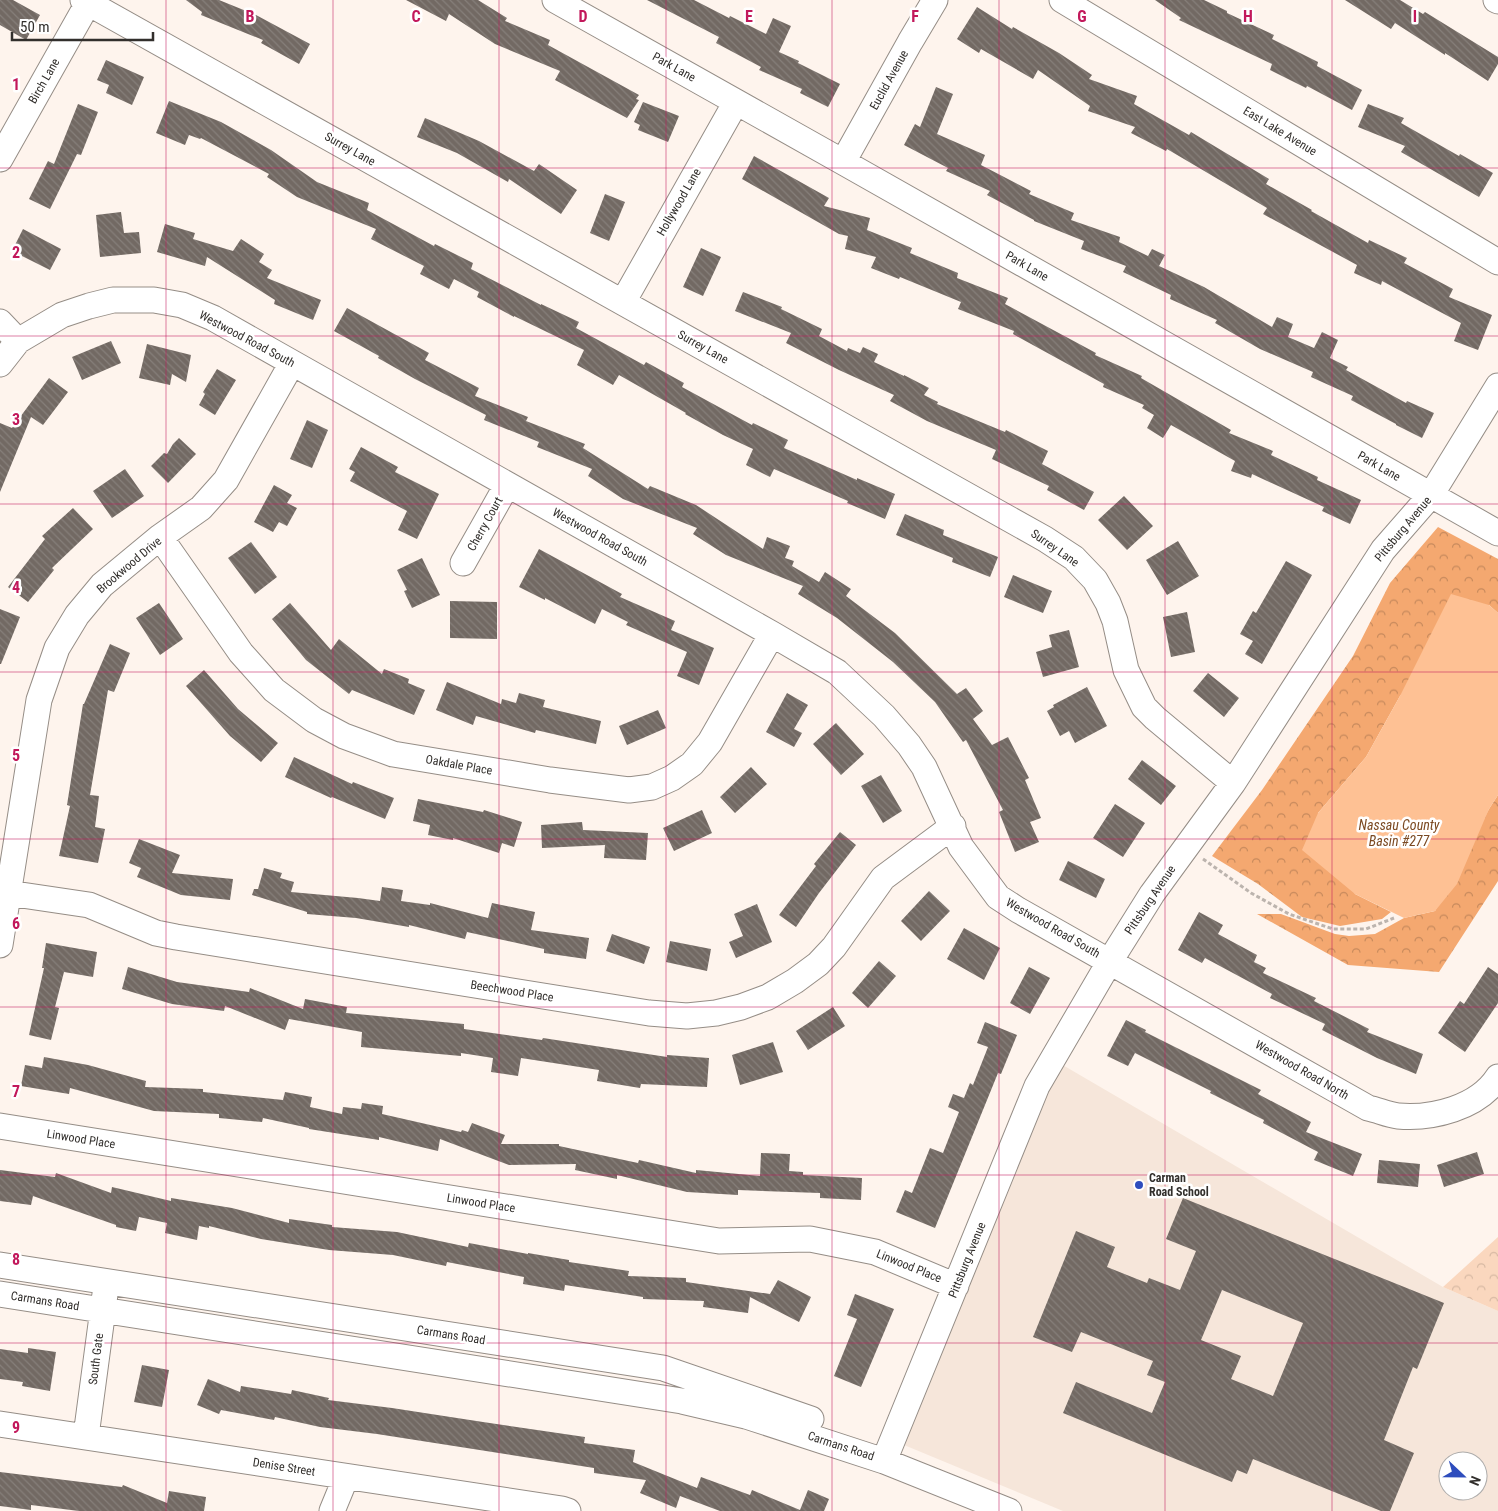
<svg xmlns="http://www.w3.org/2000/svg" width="1498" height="1511" font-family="'Roboto Condensed',sans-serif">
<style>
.built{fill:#f6e6da;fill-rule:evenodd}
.forest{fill:url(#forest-crowns)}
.park{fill:url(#park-crowns)}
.water{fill:#fec194}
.building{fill:url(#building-back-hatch);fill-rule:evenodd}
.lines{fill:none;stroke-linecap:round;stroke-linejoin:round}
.minor-casing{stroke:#958d86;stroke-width:27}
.path{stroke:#bcb4ae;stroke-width:3;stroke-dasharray:4 2.5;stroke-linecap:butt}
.minor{stroke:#fff;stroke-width:25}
.grid{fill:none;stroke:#c2185b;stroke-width:1;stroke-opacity:0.55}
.poi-dot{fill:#2e4dbd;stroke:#fff;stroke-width:2}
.labels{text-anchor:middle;stroke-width:5;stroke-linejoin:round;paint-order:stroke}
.street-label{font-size:12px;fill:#322f2c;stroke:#fff}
.poi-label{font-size:12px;font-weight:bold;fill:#322f2c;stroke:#fff;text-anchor:start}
.water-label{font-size:14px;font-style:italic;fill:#7b4921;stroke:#fff}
.grid-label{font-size:16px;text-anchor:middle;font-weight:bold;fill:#c2185b;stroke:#fff;stroke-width:5;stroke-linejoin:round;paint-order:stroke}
</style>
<defs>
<pattern id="forest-crowns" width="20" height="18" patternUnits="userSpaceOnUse" patternTransform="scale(1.25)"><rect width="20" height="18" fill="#f4a870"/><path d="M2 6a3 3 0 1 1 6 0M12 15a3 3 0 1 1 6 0" fill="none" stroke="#c6895c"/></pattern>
<pattern id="park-crowns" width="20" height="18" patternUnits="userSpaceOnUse" patternTransform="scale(1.25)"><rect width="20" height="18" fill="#fad7be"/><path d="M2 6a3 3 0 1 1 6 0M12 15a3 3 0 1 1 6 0" fill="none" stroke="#d7b9a3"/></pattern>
<pattern id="building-back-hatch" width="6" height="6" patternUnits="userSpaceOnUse" patternTransform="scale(1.25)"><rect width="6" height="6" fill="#726963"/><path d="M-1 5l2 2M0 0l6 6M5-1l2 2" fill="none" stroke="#867f7a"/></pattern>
</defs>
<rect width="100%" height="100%" fill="#fef4ed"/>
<!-- built -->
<path class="built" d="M1061 1064 1443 1287 1498 1311V1511H1063L904 1445 1049 1083ZM1448 1461H1478V1491H1448Z"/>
<!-- forest -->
<path class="forest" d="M1438 527 1498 559V613L1489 605 1400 696 1366 757 1318 813 1355 894 1391 912 1382 919 1340 926 1302 917 1258 884 1212 856 1262 790 1353 656 1390 583Z
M1498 795V881L1439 972 1348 965 1257 914H1281L1335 934 1349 936 1375 934 1404 918 1435 911 1489 809Z"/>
<!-- park -->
<path class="park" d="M1498 1237V1311L1443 1287Z"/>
<!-- water -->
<path class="water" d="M1451 594 1489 605 1498 613V795L1489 809 1457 884 1435 911 1404 918 1355 894 1302 850 1318 813 1366 757 1400 696Z"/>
<!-- building -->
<path class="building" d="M0 0H13L40 15 26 40 0 25Z
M186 0H219L256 15 310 44 299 64 261 43 263 40 201 15 202 12Z
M406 0H478L507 18 505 21 550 40 548 45 639 95 636 99 639 100 627 118 555 80 560 71 495 44 449 14 446 21Z
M647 0H694L729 18 730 16 766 34 773 18 791 26 779 52 799 61 798 63 840 84 828 107 800 93 802 89 759 70 761 67 716 43 719 37Z
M1155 0H1204L1227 11V13L1274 35 1272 39 1318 62 1317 66 1362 90 1352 110 1307 86 1306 88 1270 70 1272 64 1179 20 1181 18Z
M1345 0H1400L1423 14 1425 12 1498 57V64L1488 81 1445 53V55L1395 23 1391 29Z
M977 7 1012 29 1013 27 1059 53 1092 75 1089 79 1137 96 1134 104 1189 135 1191 132 1269 179 1266 184 1312 210 1311 211 1368 243 1369 240 1407 258 1404 263 1453 289 1449 297 1492 315 1478 350 1454 341 1461 323 1382 281 1381 285 1354 273 1357 265 1263 214 1267 208 1167 149 1166 151 1131 133 1135 127 1088 111 1090 106 1038 70 1033 79 981 49 979 53 957 39Z
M106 60 144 77 132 105 106 93 109 85 97 80Z
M936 87 953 94 937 134 985 155 981 165 1031 191 1029 194 1074 213 1071 220 1120 237 1119 242 1148 256 1152 249 1165 255 1159 266 1204 287 1272 327 1277 317 1293 324 1288 337 1314 348 1322 332 1338 340 1330 358 1348 367 1346 370 1406 403 1407 401 1434 413 1422 438 1396 425V424L1351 400 1353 396 1311 377 1313 372 1260 349 1215 323 1217 320 1170 299 1171 295 1123 272 1126 266 1081 249 1084 241 1034 221V220L987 195 990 191 946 171 948 168 904 145 915 124 920 127Z
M169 101 221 122 271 150 317 182 369 203 367 210 434 246 435 244 473 263 471 269 541 305V304L579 322 576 328 644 365 646 362 684 383 682 387 752 425 753 423 788 440 784 448 857 480V478L895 494 885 519 847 503 848 501 774 469 770 477 746 465 753 449 723 435 685 414 686 413 619 375 613 385 577 365 584 350 514 316V317L477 297 479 292 454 279 449 289 420 274 424 266 371 239 376 229 297 197 267 177 269 174 201 138 200 139 189 135 185 145 156 133Z
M643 102 679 116 668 142 638 130 640 125 634 122Z
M78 104 98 112 81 155 77 154 50 209 29 199 48 161 54 164Z
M1368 104 1404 118 1401 123 1459 156 1460 154 1493 173 1479 197 1401 152 1405 146 1358 127Z
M425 118 479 141 534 171 539 164 577 190 561 214 509 179 508 182 457 153 417 137Z
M754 156 829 198 824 206 870 218 867 230 912 248 910 253 958 273 957 278 1008 298 1005 304 1096 353 1095 355 1142 376 1141 378 1231 430 1229 433 1273 451 1271 455 1318 477 1317 480 1361 500 1350 524 1322 511 1324 507 1252 474 1251 478 1231 471 1235 461 1171 425 1163 438 1147 428 1154 415 1142 408 1144 405 1103 387 1104 384 1013 334 1014 331 958 309 961 302 900 277 899 279 871 268 876 257 845 249 848 236 839 234 742 179Z
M605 194 625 202 609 241 590 233Z
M121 212 124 233 139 232 141 253 100 257 96 215Z
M165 224 195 233 193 239 233 251 241 239 264 254 259 262 272 270 267 278 321 300 313 320 274 304 275 300 207 257 205 266 157 252Z
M23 229 61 249 50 270 12 251Z
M701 248 721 257 703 296 683 287Z
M743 292 782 307 781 309 822 329 819 336 847 351 848 348 860 353 863 347 878 354 874 362 904 376V375L929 388 924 395 938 402 937 404 1005 432 1006 430 1048 451 1042 464 1094 492 1084 510 1047 490 1049 486 992 459 996 450 927 421 890 401 894 395 839 370 786 343 791 333 735 311Z
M347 308 429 353 425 360 479 388 475 396 528 417 526 421 585 444 583 448 648 489 650 486 696 505 763 549 767 537 790 546 785 558 794 561 792 566 819 582 825 572 851 589 846 596 895 633 957 694 966 688 983 711 973 719 992 745 1008 737 1029 778 1025 780 1041 818 1030 822 1039 842 1015 852 999 812 1003 810 966 740 963 742 935 702 893 662 837 618 798 594 803 586 726 555 693 534 697 528 623 499 588 476 592 469 537 447 539 442 484 420 486 415 415 379 378 358 379 356 334 331Z
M111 341 121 363 82 380 72 357Z
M147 344 191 355 186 382 172 374 170 385 139 378Z
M217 369 236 380 215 415 199 405 205 394 203 392Z
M49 378 68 392 43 425 31 417 0 492V423L12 428Z
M307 420 328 430 312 468 290 459Z
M179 438 196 454 168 483 151 466 164 453 167 454 173 444Z
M361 447 398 467 395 472 439 494 417 539 398 530 407 511 350 481 355 472 349 469Z
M125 469 144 496 112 518 93 491Z
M274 485 292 495 287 503 297 508 287 526 279 522 273 532 254 522Z
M1124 496 1153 526 1127 550 1098 520Z
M73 508 93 529 52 568 54 570 28 602 8 587 45 539 42 536Z
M905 514 944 530 943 535 998 557 990 577 952 562 953 558 896 535Z
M1178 541 1199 576 1167 595 1146 560Z
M251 542 277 577 255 594 228 558Z
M539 549 622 594 620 597 675 621 671 630 714 648 699 685 677 676 687 652 626 625 628 622 602 609 595 624 545 598V600L519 587Z
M422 558 440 595 412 608 404 591 407 590 397 570Z
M1286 561 1312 575 1262 664 1245 654 1253 641 1240 634 1253 611 1256 613Z
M1013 575 1052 591 1043 613 1004 597Z
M450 601 497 602V639L450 638Z
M159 603 183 639 160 655 136 618Z
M290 603 331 650 339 639 382 674 384 669 409 679 408 683 425 690 414 715 352 690 349 694 306 660 272 619Z
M0 609 20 617 1 664H0Z
M1187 612 1195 652 1171 657 1163 617Z
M1069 630 1079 667 1043 677 1036 652 1052 647 1049 635Z
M110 644 130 653 114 692 108 690 90 795 99 796 95 827 105 829 98 863 59 856 70 806 67 805 83 704H84Z
M204 670 238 709 278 743 261 762 230 736 186 686Z
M1208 673 1239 698 1224 717 1193 691Z
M447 682 501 704 502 699 516 703 519 693 545 700 543 707 601 721 596 744 536 730 535 733 476 716 473 725 436 710Z
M1087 687 1107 726 1075 743 1069 731 1060 736 1047 711 1054 707 1053 705Z
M787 693 808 705 794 729 802 733 794 747 766 732Z
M658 710 666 728 627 745 619 726Z
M836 723 864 754 841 775 813 744Z
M294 757 352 784 353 782 394 798 385 819 332 797 331 798 285 777Z
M1142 760 1176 786 1161 805 1128 779Z
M751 767 767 784 735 813 720 797Z
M881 775 902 811 883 823 861 786Z
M418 799 483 812 484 810 522 822 514 847 502 843 499 853 453 838V840L428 835 430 825 413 821Z
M1115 804 1145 823 1123 857 1093 838Z
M702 810 712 833 674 851 663 828Z
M582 822 583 830 648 833 646 860 604 858 605 845 542 848 541 825Z
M840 832 856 845 819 893 796 927 779 915 816 866 814 864Z
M139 839 180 855 172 873 233 879 230 900 181 895 137 877 141 868 129 863Z
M1068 861 1105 879 1096 898 1059 880Z
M264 868 282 873 280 878 294 882 291 892 358 898 380 901 382 887 403 890 401 901 430 905V903L488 918 492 903 535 912 531 930 589 938 586 959 544 953V949L467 932 465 939 409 925V927L356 918 307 914V912L252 895 254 889H258Z
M929 891 950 911 921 941 901 921Z
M757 904 772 942 736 958 729 942 743 936 734 914Z
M1199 912 1223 925 1218 934 1257 955 1254 962 1266 968 1263 973 1316 998 1314 1001 1369 1029 1367 1032 1423 1054 1416 1074 1377 1058 1322 1030 1325 1024 1270 998 1272 994 1205 958 1202 963 1178 950Z
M964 928 1000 948 984 980 947 959Z
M612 934 650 947 644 964 606 951Z
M670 941 711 949 707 971 666 962Z
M46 943 97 952 93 977 64 972 55 1007 59 1008 51 1040 29 1035 44 968H42Z
M879 961 896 976 868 1008 852 993Z
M128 967 177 982 249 992 250 988 303 1009 305 999 347 1007 346 1013 464 1024V1029L542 1040 543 1038 667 1057V1055L709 1058 707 1087 641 1084 640 1088 597 1081 599 1070 521 1058 518 1076 491 1072 493 1058 461 1053V1056L361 1047 362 1032 289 1019 285 1030 225 1006 224 1011 172 1004 122 989Z
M1029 967 1050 978 1030 1014 1010 1003Z
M1488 967 1498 974V1003L1465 1052 1438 1033 1460 1001 1464 1004Z
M833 1007 845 1026 808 1050 796 1031Z
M1126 1020 1146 1030 1145 1032 1261 1090 1258 1094 1311 1122 1306 1132 1362 1154 1353 1176 1314 1160 1318 1152 1263 1123 1264 1120 1210 1093 1211 1091 1135 1053 1128 1066 1107 1056Z
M985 1022 1017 1035 1001 1074 998 1073 935 1228 896 1212 905 1190 912 1193 930 1148 943 1153 959 1112 948 1107 953 1094 964 1098 970 1083 973 1085 988 1047 977 1043Z
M773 1042 783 1072 740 1085 732 1055Z
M44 1057 88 1065 146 1081 145 1087 203 1089V1092L283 1100 285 1092 312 1097 310 1107 342 1114 343 1107 361 1109 362 1103 383 1106 382 1114 461 1132 462 1130 468 1132 472 1123 505 1135 501 1144H559V1146L638 1163 639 1160 696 1173V1170L760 1176 761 1153 790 1154 789 1171 803 1172V1175L862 1178 861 1200 820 1198V1193L738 1190V1195L687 1192 617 1175V1179L575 1170 576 1164 509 1165 440 1139 438 1151 379 1137V1140L309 1129V1128L263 1118 262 1122 219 1118V1114L154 1111 70 1088 69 1094 21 1086 25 1065 42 1068Z
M1477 1152 1484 1174 1444 1187 1437 1165Z
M1379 1160 1420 1164 1418 1187 1377 1183Z
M0 1170 55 1177 56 1173 111 1193 112 1187 171 1201V1198L232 1208 289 1223V1219L332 1225V1227L397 1232 468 1247 469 1243 528 1254V1253L569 1260V1262L629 1271 628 1276 686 1278V1282L770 1294 778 1280 811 1297 799 1322 750 1297 748 1313 703 1307 704 1301 643 1299V1297L565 1285 564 1291 523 1284 524 1277 447 1262 446 1266 393 1255 329 1250 261 1239 209 1226V1228L199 1226 197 1240 165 1233 167 1223 139 1217 136 1231 116 1227V1225L33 1196 31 1205 0 1201Z
M1183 1198 1444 1303 1417 1369 1413 1367 1384 1440 1414 1453 1390 1511H1381L1253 1459 1247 1474 1237 1470 1232 1482 1063 1413 1076 1382 1152 1413 1165 1382 1147 1375 1153 1361 1081 1332 1072 1352 1033 1337 1076 1231 1115 1247 1107 1267 1147 1283 1149 1278 1180 1290 1196 1251 1166 1239ZM1222 1290 1303 1323 1273 1396 1231 1379 1241 1356 1201 1340Z
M855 1294 894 1309 861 1387 834 1376 857 1319 847 1315Z
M28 1348 56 1352 50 1391 22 1386 23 1382 0 1379V1349L28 1353Z
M142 1365 169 1370 162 1407 134 1402Z
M208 1379 240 1392 241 1386 291 1394 292 1390 329 1398 328 1400 392 1408 483 1422 585 1437 584 1443 635 1450 633 1462 697 1488 701 1477 750 1495 752 1490 800 1510 808 1490 829 1499 824 1511H720L680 1496 676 1508 640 1493 646 1480 594 1473V1468L377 1434 320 1427 275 1417 274 1420 221 1410 219 1414 197 1405Z
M0 1472 122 1487 123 1485 167 1503 169 1491 206 1497 204 1511H79L31 1505V1510L0 1506Z"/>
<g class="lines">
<defs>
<path id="minor" d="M83 0 1045 539 1074 558 1095 580 1108 603 1115 621 1126 670 1144 707 1155 718 1233 783
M555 0 843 162 1498 533
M1062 0 1498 262
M1496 0 1498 1
M0 159 88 3
M843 162 910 42 935 0
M623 302 736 102
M0 322 18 341
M0 364 18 341 62 315 89 306 113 300H154L182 305 213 318 772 634 837 672 884 716 909 745 924 767 961 847 998 897 1018 910 1368 1108C1378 1110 1388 1115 1398 1116 1432 1119 1478 1108 1498 1077
M160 537 241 653 274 690 314 720 344 736 393 754 550 780 629 790 652 787 672 778 692 764 710 742 772 634
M463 563 507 485
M8 893 89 905 156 933 176 937 649 1013 687 1016 716 1013 741 1007 768 997 795 981 818 964 834 947 883 878 953 826
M0 945 39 700 57 648 77 615 102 585 160 537 201 508 226 480 292 363
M0 1126 719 1241 810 1239 875 1252 956 1286
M0 1265 663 1368 811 1419
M0 1294 682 1401 746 1416 884 1461 1009 1511
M0 1424 562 1509 568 1511
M86 1436 105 1294
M884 1461 1037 1086 1110 961 1152 894 1233 783 1383 550 1431 495 1498 386
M332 1511 346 1477"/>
</defs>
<!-- minor casing -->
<use href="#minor" class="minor-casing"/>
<!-- path -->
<path class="path" d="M1203 859 1251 893 1289 914 1333 929H1366L1394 918"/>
<!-- minor -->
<use href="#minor" class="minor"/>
</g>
<!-- grid -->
<path class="grid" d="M166 0V1511M333 0V1511M499 0V1511M666 0V1511M832 0V1511M999 0V1511M1165 0V1511M1332 0V1511M0 168H1498M0 336H1498M0 504H1498M0 672H1498M0 839H1498M0 1007H1498M0 1175H1498M0 1343H1498"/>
<!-- markers -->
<circle class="poi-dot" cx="1139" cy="1185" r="5"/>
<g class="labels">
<!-- street labels -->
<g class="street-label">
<text transform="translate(674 67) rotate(29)" y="4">Park Lane</text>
<text transform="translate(889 80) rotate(-61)" y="4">Euclid Avenue</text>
<text transform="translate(44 81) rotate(-60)" y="4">Birch Lane</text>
<text transform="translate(1280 131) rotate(31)" y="4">East Lake Avenue</text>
<text transform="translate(350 149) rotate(29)" y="4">Surrey Lane</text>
<text transform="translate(679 202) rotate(-60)" y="4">Hollywood Lane</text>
<text transform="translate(1027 266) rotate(30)" y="4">Park Lane</text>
<text transform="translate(247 339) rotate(28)" y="4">Westwood Road South</text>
<text transform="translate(703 347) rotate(29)" y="4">Surrey Lane</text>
<text transform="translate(1379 466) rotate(30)" y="4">Park Lane</text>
<text transform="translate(485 524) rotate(-61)" y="4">Cherry Court</text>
<text transform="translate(1403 529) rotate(-50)" y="4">Pittsburg Avenue</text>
<text transform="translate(600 537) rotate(29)" y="4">Westwood Road South</text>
<text transform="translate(1055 548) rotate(35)" y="4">Surrey Lane</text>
<text transform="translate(129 565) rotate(-40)" y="4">Brookwood Drive</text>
<text transform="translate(459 765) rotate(10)" y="4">Oakdale Place</text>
<text transform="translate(1150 900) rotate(-56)" y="4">Pittsburg Avenue</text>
<text transform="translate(1053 928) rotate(30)" y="4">Westwood Road South</text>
<text transform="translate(512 991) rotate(9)" y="4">Beechwood Place</text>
<text transform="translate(1302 1070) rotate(30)" y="4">Westwood Road North</text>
<text transform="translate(81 1139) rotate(9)" y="4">Linwood Place</text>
<text transform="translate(481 1203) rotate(9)" y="4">Linwood Place</text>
<text transform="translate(967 1260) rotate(-68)" y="4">Pittsburg Avenue</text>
<text transform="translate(909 1266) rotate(22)" y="4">Linwood Place</text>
<text transform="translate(45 1301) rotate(9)" y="4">Carmans Road</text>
<text transform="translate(451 1335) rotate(9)" y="4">Carmans Road</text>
<text transform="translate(96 1359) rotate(-83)" y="4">South Gate</text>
<text transform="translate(841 1446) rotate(18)" y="4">Carmans Road</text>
<text transform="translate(284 1467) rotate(9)" y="4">Denise Street</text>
</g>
<!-- poi labels -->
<g class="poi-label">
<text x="1149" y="1182">Carman<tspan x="1149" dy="14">Road School</tspan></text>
</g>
<!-- water labels -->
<g class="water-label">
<text x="1399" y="830">Nassau County<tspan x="1399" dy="16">Basin #277</tspan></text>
</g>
</g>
<g class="grid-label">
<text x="250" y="22">B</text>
<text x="416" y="22">C</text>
<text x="583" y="22">D</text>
<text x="749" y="22">E</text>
<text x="915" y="22">F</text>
<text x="1082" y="22">G</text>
<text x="1248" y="22">H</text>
<text x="1415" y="22">I</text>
<text x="16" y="90">1</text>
<text x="16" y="258">2</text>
<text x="16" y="425">3</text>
<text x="16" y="593">4</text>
<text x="16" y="761">5</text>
<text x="16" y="929">6</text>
<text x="16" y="1097">7</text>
<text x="16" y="1265">8</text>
<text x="16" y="1433">9</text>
</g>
<!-- north arrow -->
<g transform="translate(1463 1476) rotate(112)"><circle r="24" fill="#ffffff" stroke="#adacab"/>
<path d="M0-4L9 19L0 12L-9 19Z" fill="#2e4dbd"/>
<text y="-8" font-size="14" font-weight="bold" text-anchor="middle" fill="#322f2c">N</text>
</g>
<!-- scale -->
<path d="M12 32v8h141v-8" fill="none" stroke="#322f2c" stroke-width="2.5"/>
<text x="20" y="32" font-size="15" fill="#322f2c" stroke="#ffffff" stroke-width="4" paint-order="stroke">50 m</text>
</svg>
